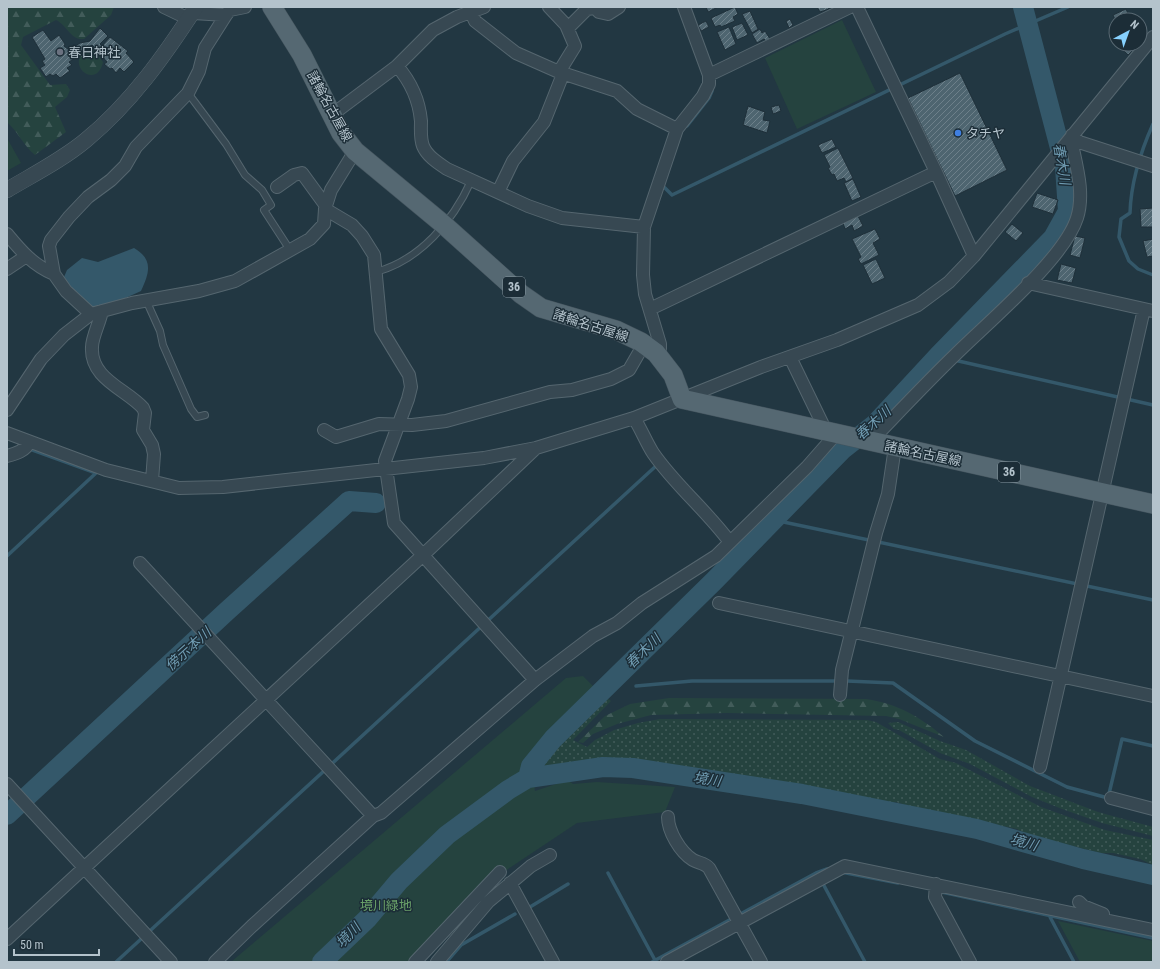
<svg xmlns="http://www.w3.org/2000/svg" width="1160" height="969" font-family="'Roboto Condensed','Noto Sans JP',sans-serif">
<style>
.grass{fill:url(#grass-dots)}
.forest{fill:url(#forest-firs)}
.green{fill:#25433f}
.water{fill:#34586a}
.lines{fill:none;stroke-linecap:round;stroke-linejoin:round}
.stream{stroke:#34586a;stroke-width:3.5}
.river{stroke:#34586a;stroke-width:20}
.building{fill:url(#building-hatch);stroke:#1e2f39}
.service-casing{stroke:#55666f;stroke-width:8}
.minor-casing{stroke:#55666f;stroke-width:14}
.tertiary-casing{stroke:#55666f;stroke-width:16}
.primary-casing{stroke:#44545e;stroke-width:20}
.service{stroke:#374852;stroke-width:6}
.minor{stroke:#374852;stroke-width:12}
.tertiary{stroke:#374852;stroke-width:15}
.primary{stroke:#556872;stroke-width:19}
.worship-dot{fill:#6b7280;stroke:#1c2d37;stroke-width:1.5}
.shop-dot{fill:#3f7fe0;stroke:#1c2d37;stroke-width:1.5}
.labels{text-anchor:middle;stroke-width:3;stroke-linejoin:round;paint-order:stroke}
.shield{fill:#1c2d37;stroke:#86969f;stroke-width:1}
.shield-label{font-size:12px;font-weight:bold;fill:#b4c3cc}
.poi-label{font-size:13px;fill:#b4c3cc;stroke:#1c2d37;text-anchor:start}
.street-label{font-size:13px;fill:#b4c3cc;stroke:#1c2d37}
.park-label{font-size:13px;fill:#699f68;stroke:#1c2d37}
.water-label{font-size:14px;font-style:italic;fill:#709cb2;stroke:#1c2d37}
</style>
<defs>
<pattern id="grass-dots" width="8" height="8" patternUnits="userSpaceOnUse"><rect width="8" height="8" fill="#25433f"/><path d="M2 2h.1M6 6h.1" fill="none" stroke="#425c5a" stroke-width="1.8" stroke-linecap="round"/></pattern>
<pattern id="forest-firs" width="22" height="20" patternUnits="userSpaceOnUse"><rect width="22" height="20" fill="#25433f"/><path d="M5 1l3.5 6h-7zM16 11l3.5 6h-7z" fill="#425c5a"/></pattern>
<pattern id="building-hatch" width="6" height="6" patternUnits="userSpaceOnUse"><rect width="6" height="6" fill="#4e6570"/><path d="M-1 1l2-2M0 6l6-6M5 7l2-2" fill="none" stroke="#6d808a"/></pattern>
</defs>
<rect width="100%" height="100%" fill="#223742"/>
<!-- grass -->
<path class="grass" d="M603 695 611 701 573 740 587 747 595 740 614 730 638 723 660 719 867 720 876 722 940 759 956 763 1041 807 1105 830 1153 840V865L1140 859 1113 853H1101L1060 843 1026 834 1017 829 919 809 896 802 883 804 864 801 736 775 632 761 571 765 556 770 543 771 537 762Z
M898 722 940 741 966 750 1030 786 1098 812 1153 827V836L1102 823 1062 809 1032 797 970 764 940 753 899 730 894 729 888 723Z"/>
<!-- forest -->
<path class="forest" d="M7 7H114L111 15 84 39C71 41 66 24 56 20L23 37 21 45 50 85 66 84 70 90 67 97 55 107 66 132 35 155C24 146 18 132 7 122Z
M93 49 103 62C96 94 59 58 93 49Z
M669 698 866 699C898 704 919 716 944 737L899 719 886 716 727 713 651 715 617 724 593 734 583 743 578 742 605 716 630 704Z"/>
<!-- green -->
<path class="green" d="M842 20 876 92 797 129 765 58Z
M7 138 21 163 7 171Z
M583 676 596 689 531 756 535 791 568 780 573 784 597 782 675 787 665 812 577 823 502 873 409 962H231L566 678Z
M1058 921 1153 941V962H1080Z"/>
<!-- water -->
<path class="water" d="M134 248C153 259 150 272 141 291 125 298 108 307 91 308L77 297 64 277 67 270 82 258 98 262Z"/>
<g class="lines">
<!-- stream -->
<path class="stream" d="M1153 124C1140 153 1131 181 1130 213L1121 219 1119 237 1129 261 1138 269 1153 275
M687 126 709 98 712 91
M662 185 672 195 1005 34 1068 7
M938 356 948 359
M954 360 1153 405
M774 520 1153 600
M7 556 96 473 27 448
M636 686 692 681H847L893 683 975 741 1067 787 1108 798 1122 739 1153 746
M841 872 898 883
M608 873 656 962
M821 880 865 962
M937 891 1153 938
M530 907 568 884
M1050 917 1074 962
M116 962 657 465
M448 962V960L461 945 515 914
M652 962 816 873 827 869H831"/>
<!-- river -->
<path class="river" d="M528 778 531 766 553 739 714 581 842 450 875 424 938 356 1053 238 1068 211 1065 167 1023 7
M7 815 227 611 349 501 376 503
M322 962 367 919 399 881 447 835 508 790 528 778 603 767 633 768 802 794 977 829 1083 859 1153 875"/>
</g>
<!-- building -->
<path class="building" d="M706 7H718L708 12Z
M735 7 738 14 733 17 735 21 721 27 720 25 715 27 711 18Z
M817 7H828L829 9 820 12Z
M1126 9 1131 20H1116V22L1113 15Z
M750 11 758 29 752 33 742 14Z
M790 19 793 25 789 28 786 21Z
M706 21 709 27 701 31 698 25Z
M742 23 748 35 737 40 732 27Z
M729 27 736 44 725 50 717 32Z
M100 28 108 36 100 44 102 46 110 37 128 51 126 53 134 62 124 72 120 68 116 73 112 68 110 69 104 64 107 62 92 45 74 56 75 58 69 62 72 65 67 68 70 71 60 78 56 74 53 76 50 74 46 77 40 68 45 65 42 61 45 59 32 37 43 30 51 41 59 35 65 44 64 46 69 50 80 43 90 41Z
M760 29 762 33 765 31 770 39 766 41 764 39 757 43 752 34Z
M1126 44H1138L1128 55 1122 49Z
M960 73 1007 170 955 196 908 98Z
M779 105 781 111 773 114 771 107Z
M748 106 765 112 763 120 770 121 767 133 743 125Z
M832 139 836 147 822 153 818 145Z
M838 148 853 178 846 182 844 178 837 181 834 174 832 175 828 168 830 167 824 155Z
M853 179 861 197 852 201 844 183Z
M1037 193 1058 200 1053 214 1032 207Z
M1153 208V227H1141L1140 209Z
M858 216 863 226 854 231 852 225 845 229 843 223Z
M1012 224 1023 233 1016 241 1005 232Z
M875 229 880 239 873 243 879 255 861 264 858 259 861 257 852 239Z
M1075 236 1085 238 1080 258 1070 255Z
M1153 239V256L1147 257 1143 241Z
M876 259 885 278 872 284 863 265Z
M1061 264 1076 268 1072 283 1057 280Z"/>
<g class="lines">
<defs>
<path id="service" d="M188 93 226 144 245 175 262 190 271 205 264 210 290 250
M376 272C420 260 453 221 471 181
M146 300 160 331 163 345 191 409 197 417 205 415"/>
<path id="minor" d="M164 7 189 19
M549 7 566 25 575 46 559 72
M857 7 936 172 974 256
M471 12 475 21 516 53 559 72 617 91 637 109 677 129
M193 13 226 15
M568 28 587 9 595 8 599 12 608 14 619 7
M397 66C411 82 419 99 421 121 421 129 420 138 423 146 427 156 438 163 447 169L528 206 562 218 644 227
M709 75 850 7
M333 114 397 66 433 30 457 17 484 7
M1072 135 1079 142 1153 166
M277 187 294 175 302 173 326 206
M498 192 513 161 544 122 563 74
M325 209 352 225 362 236 374 255 381 329 409 375 411 387 408 399 385 461 394 523 535 680
M7 234C21 251 33 265 54 274
M7 269 25 257
M1028 283 1153 311
M650 309 936 172
M102 311C100 322 92 337 92 347 90 379 126 389 143 408L145 413 143 430 152 445 154 454 152 481
M91 314 66 291 54 274 49 246 51 240 69 217 88 197 111 180 125 166 136 147 188 93 199 71 205 48 226 15 230 10 245 7
M656 353 660 349V344L645 294 643 275 644 227 677 129 703 96 709 84V75L684 7
M790 357 824 427V431
M7 410 41 359 64 335 91 314 132 303 199 291 235 281 310 239 324 224 325 209 331 190 355 151
M634 418C641 429 646 442 653 453 675 485 706 510 729 541
M324 430 336 437 379 424 412 425 446 421 550 392 572 390 611 379 629 370 644 344
M7 433 106 470 179 488 223 487 484 458 536 448 634 418 761 367 837 340 918 305 949 282 974 256 1153 37
M870 442C898 413 926 383 955 355 987 323 1064 259 1077 218 1084 196 1078 172 1073 149
M7 456C15 454 26 451 29 442
M140 563 373 816
M719 603 1153 696
M840 695 842 670 876 533 888 494 895 447
M1040 767 1144 309
M7 784 171 962
M1111 798 1153 809
M668 817C668 831 680 852 693 860 698 863 705 863 709 868L761 962
M510 883 553 962
M936 884 935 897 970 962
M1079 902 1083 906 1103 914
M7 939 422 556 535 449
M215 962 252 926 373 816 381 813 535 680 593 636 617 623 642 603 716 556 807 467 836 434
M415 962 500 872
M437 962 488 902 531 866 550 855
M667 962 845 866 1153 930"/>
<path id="tertiary" d="M7 190C34 174 62 160 86 140 131 103 165 55 196 7"/>
<path id="primary" d="M272 7 302 55 341 133 355 151 443 224 521 294 541 308 616 330 641 342 656 353 673 375 682 399 1153 504"/>
</defs>
<!-- service casing -->
<use href="#service" class="service-casing"/>
<!-- minor casing -->
<use href="#minor" class="minor-casing"/>
<!-- tertiary casing -->
<use href="#tertiary" class="tertiary-casing"/>
<!-- primary casing -->
<use href="#primary" class="primary-casing"/>
<!-- service -->
<use href="#service" class="service"/>
<!-- minor -->
<use href="#minor" class="minor"/>
<!-- tertiary -->
<use href="#tertiary" class="tertiary"/>
<!-- primary -->
<use href="#primary" class="primary"/>
</g>
<!-- markers -->
<circle class="worship-dot" cx="60" cy="52" r="4"/>
<circle class="shop-dot" cx="958" cy="133" r="4"/>
<g class="labels">
<!-- shield labels -->
<g class="shield">
<rect x="503" y="277" width="22" height="20" rx="3"/>
<rect x="998" y="462" width="22" height="20" rx="3"/>
</g>
<g class="shield-label">
<text x="514" y="291">36</text>
<text x="1009" y="476">36</text>
</g>
<!-- poi labels -->
<g class="poi-label">
<text x="68" y="57">春日神社</text>
<text x="966" y="138">タチヤ</text>
</g>
<!-- street labels -->
<g class="street-label">
<text transform="translate(330 106) rotate(61)" y="5">諸輪名古屋線</text>
<text transform="translate(591 325) rotate(18)" y="5">諸輪名古屋線</text>
<text transform="translate(923 453) rotate(12)" y="5">諸輪名古屋線</text>
</g>
<!-- park labels -->
<g class="park-label">
<text x="386" y="910">境川緑地</text>
</g>
<!-- water labels -->
<g class="water-label">
<text transform="translate(1062 164) rotate(80)" y="5">春木川</text>
<text transform="translate(873 423) rotate(-42)" y="5">春木川</text>
<text transform="translate(188 649) rotate(-42)" y="5">傍示本川</text>
<text transform="translate(643 651) rotate(-44)" y="5">春木川</text>
<text transform="translate(707 779) rotate(9)" y="5">境川</text>
<text transform="translate(1024 842) rotate(16)" y="5">境川</text>
<text transform="translate(348 935) rotate(-46)" y="5">境川</text>
</g>
</g>
<!-- border -->
<rect width="1160" height="969" fill="none" stroke="#b4c3cc" stroke-width="16"/>
<!-- north arrow -->
<g transform="translate(1128 32) rotate(41)"><circle r="19" fill="#1c2d37" stroke="#596973"/>
<path d="M0-3L7 15L0 10L-7 15Z" fill="#86d1ff"/>
<text y="-6" font-size="11" font-weight="bold" text-anchor="middle" fill="#b4c3cc">N</text>
</g>
<!-- scale -->
<path d="M14 949v6h85v-6" fill="none" stroke="#b4c3cc" stroke-width="2"/>
<text x="20" y="949" font-size="12" fill="#b4c3cc" stroke="#1c2d37" stroke-width="3" paint-order="stroke">50 m</text>
</svg>
